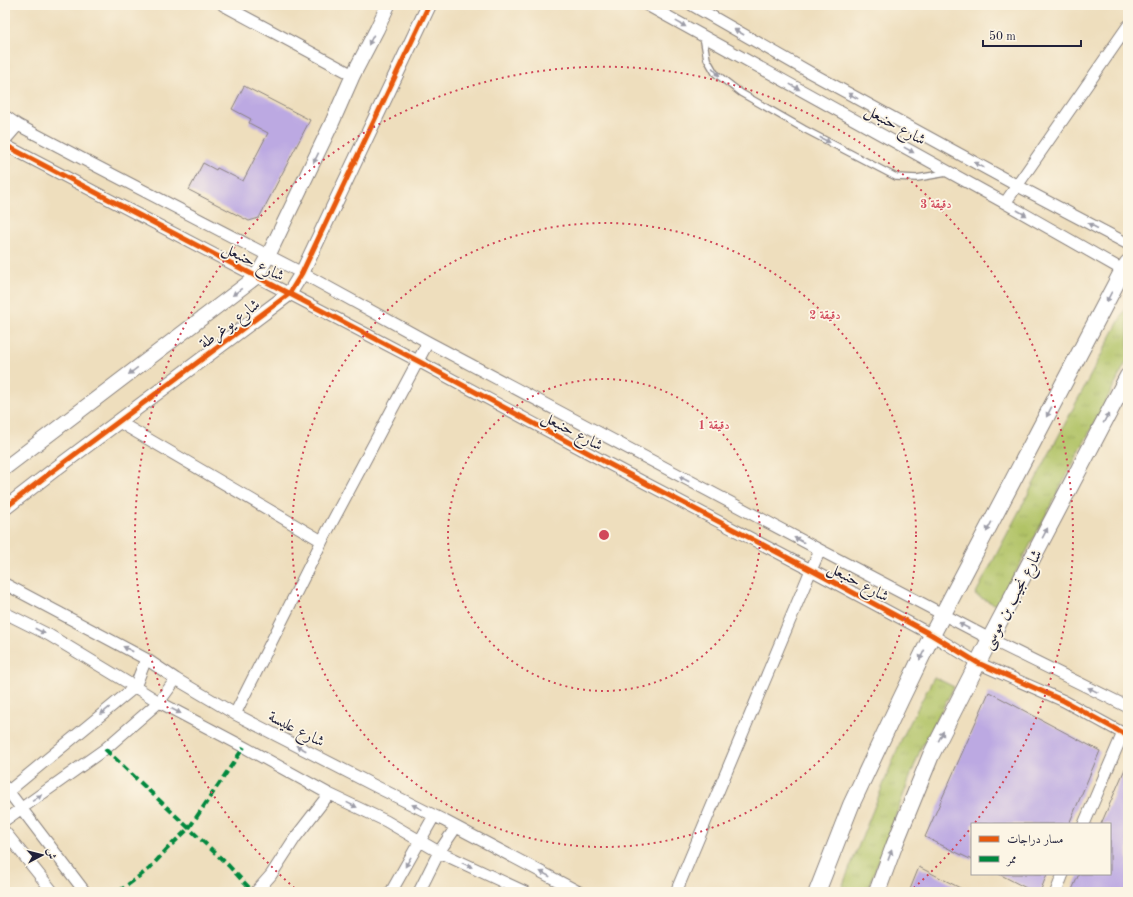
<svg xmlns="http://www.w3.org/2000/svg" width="1133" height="897" font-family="'Old Standard TT',Amiri,serif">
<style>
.grass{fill:url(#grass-tufts);stroke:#6a7250}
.building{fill:#bca9e2}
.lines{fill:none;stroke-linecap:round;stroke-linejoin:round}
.service-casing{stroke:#88807c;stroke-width:8}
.minor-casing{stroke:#88807c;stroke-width:13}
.tertiary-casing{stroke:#88807c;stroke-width:16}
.secondary-casing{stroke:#88807c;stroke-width:18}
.service{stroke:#fff;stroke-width:5.5}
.minor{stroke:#fff;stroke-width:11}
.tertiary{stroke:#fff;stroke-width:14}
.secondary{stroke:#fff;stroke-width:16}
.quiet{stroke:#00873e;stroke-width:4;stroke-dasharray:8 4;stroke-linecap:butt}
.cycleway-casing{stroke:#fcf5e5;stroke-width:8}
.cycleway{stroke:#e8590c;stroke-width:5}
.oneway{fill:#9c9ca7}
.ring{fill:none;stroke:#d1495b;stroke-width:2;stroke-dasharray:2 4}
.labels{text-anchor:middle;stroke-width:3.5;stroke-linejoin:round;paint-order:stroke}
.street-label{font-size:16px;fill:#22223b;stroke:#fcf5e5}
.centre{fill:#d1495b;stroke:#fcf5e5;stroke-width:2}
.ring-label{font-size:12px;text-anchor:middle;font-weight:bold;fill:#d1495b;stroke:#fcf5e5;stroke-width:3.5;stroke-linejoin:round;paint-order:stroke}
</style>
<defs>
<pattern id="grass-tufts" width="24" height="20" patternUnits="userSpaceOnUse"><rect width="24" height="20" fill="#b1c366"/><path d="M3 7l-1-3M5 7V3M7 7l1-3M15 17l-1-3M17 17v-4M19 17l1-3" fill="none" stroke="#98a759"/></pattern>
</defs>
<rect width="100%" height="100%" fill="#fcf5e5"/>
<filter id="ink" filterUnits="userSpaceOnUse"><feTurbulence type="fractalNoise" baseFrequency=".025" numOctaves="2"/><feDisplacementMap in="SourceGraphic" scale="8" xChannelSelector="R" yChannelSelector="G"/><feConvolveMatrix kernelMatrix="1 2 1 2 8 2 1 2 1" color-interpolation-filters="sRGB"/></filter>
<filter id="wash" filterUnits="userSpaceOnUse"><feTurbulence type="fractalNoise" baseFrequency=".012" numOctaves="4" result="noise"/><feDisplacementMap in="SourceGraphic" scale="16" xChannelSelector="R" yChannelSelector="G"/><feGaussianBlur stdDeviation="0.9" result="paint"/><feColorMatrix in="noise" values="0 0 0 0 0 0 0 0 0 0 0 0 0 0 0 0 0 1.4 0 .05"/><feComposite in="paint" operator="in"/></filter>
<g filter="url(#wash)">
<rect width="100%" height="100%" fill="#eedebd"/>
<!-- grass -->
<path class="grass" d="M1128 304V359L998 606 975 595Z
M934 677 954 687 921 748 867 892H840L902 738Z"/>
<g id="blocks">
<!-- building -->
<path class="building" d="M244 86 310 120 259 218 249 221 189 190 203 163 216 170 217 168 243 181 268 133 249 123 251 119 232 109Z
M989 692 1100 751 1069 824H972V860L925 837Z
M1128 762V892H1071L1079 874H1110V824H1101Z
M919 867 968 892H909Z
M999 874H1047L1040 892H1034Z"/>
</g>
</g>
<g filter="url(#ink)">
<use href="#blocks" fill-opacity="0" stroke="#88807c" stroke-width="1"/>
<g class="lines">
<defs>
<path id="service" d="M703 36 707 59 715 73 741 93 804 129 896 177 917 178 947 173"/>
<path id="minor" d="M223 5 353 75
M647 5 1005 203 1128 273
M692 5 811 73 1016 185 1128 244
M5 116 18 125 98 167 302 273 428 342 820 550 990 639 1128 707
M5 140 18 125
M5 145 418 361 609 464 811 570 932 635 978 663 1064 701 1128 736
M1005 203 1128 26
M119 422 322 541
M5 584 146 659 176 679 235 714 377 787 443 820 579 892
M5 613 49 635 135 687 159 702 244 747 329 794 386 821 439 852 525 892
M235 714 322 541 428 342
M5 787 85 892
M5 794 135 687 146 659
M5 820 105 749 159 702 176 679
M1084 824 1123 733
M5 832 53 892
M256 892 271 875 295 838 329 794
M391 892 434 816
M419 892 439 852 456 827
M676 892 811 570 820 550
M1056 892 1063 874"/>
<path id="tertiary" d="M5 468 256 277 268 256 331 125 353 75 377 29 388 5
M5 508 54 470 289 294 302 273 429 5"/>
<path id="secondary" d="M817 892 851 805 900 701 932 635 1123 270 1128 263
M877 892 894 846 931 755 990 639 1128 376"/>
</defs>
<!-- service casing -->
<use href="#service" class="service-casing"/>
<!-- minor casing -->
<use href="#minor" class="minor-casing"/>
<!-- tertiary casing -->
<use href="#tertiary" class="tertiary-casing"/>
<!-- secondary casing -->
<use href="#secondary" class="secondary-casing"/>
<!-- service -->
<use href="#service" class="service"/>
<!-- minor -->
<use href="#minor" class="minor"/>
<!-- tertiary -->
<use href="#tertiary" class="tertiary"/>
<!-- secondary -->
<use href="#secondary" class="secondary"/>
<!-- quiet -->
<path class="quiet" d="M105 749 229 866 253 892
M118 892 149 869 167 849 189 828 244 747"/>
<defs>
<path id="cycleway" d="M5 145 418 361 609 464 811 570 932 635 978 663 1064 701 1128 736
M5 508 54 470 289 294 302 273 429 5"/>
</defs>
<!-- cycleway casing -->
<use href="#cycleway" class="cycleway-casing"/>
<!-- cycleway -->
<use href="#cycleway" class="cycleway"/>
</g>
<!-- one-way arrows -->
<defs><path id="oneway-solid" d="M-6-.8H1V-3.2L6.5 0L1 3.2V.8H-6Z"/></defs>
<g class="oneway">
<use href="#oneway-solid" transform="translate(681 24) rotate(29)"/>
<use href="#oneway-solid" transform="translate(739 32) rotate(-150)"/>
<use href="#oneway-solid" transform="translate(371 40) rotate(117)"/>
<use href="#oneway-solid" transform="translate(716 72) rotate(49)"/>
<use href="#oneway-solid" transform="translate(795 87) rotate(29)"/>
<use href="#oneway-solid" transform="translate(853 96) rotate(-151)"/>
<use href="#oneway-solid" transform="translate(825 140) rotate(27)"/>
<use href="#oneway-solid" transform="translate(909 150) rotate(29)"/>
<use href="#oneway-solid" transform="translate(316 158) rotate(116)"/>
<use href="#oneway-solid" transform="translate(979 165) rotate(-151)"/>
<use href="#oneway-solid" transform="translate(1022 213) rotate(30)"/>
<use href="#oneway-solid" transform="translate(1093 226) rotate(-152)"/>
<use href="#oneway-solid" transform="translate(237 292) rotate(143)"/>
<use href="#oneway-solid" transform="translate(1109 297) rotate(118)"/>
<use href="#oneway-solid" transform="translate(133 371) rotate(143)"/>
<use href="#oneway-solid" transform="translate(1049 412) rotate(118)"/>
<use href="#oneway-solid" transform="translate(1106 418) rotate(-62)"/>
<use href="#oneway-solid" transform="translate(684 479) rotate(-152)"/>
<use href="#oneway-solid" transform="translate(989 527) rotate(118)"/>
<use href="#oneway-solid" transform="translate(1045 533) rotate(-62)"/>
<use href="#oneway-solid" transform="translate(799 540) rotate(-152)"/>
<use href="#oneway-solid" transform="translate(964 626) rotate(-153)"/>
<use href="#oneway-solid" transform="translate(40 631) rotate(27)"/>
<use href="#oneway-solid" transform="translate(128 649) rotate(-152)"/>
<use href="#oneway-solid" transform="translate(922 655) rotate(116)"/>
<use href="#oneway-solid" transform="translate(1093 690) rotate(-154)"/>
<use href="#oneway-solid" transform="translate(105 711) rotate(141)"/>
<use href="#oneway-solid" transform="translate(176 711) rotate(28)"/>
<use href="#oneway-solid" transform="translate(941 736) rotate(-63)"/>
<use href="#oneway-solid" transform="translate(301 748) rotate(-153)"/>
<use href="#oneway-solid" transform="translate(37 798) rotate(-35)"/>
<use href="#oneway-solid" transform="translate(352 805) rotate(26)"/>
<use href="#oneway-solid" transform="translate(417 807) rotate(-154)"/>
<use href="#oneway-solid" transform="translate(890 855) rotate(-70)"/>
<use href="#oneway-solid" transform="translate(408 862) rotate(120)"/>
<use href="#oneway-solid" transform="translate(467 865) rotate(25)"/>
<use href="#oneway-solid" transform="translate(545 874) rotate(-152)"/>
</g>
</g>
<!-- distance rings -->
<g class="ring">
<circle cx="604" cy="535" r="156"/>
<circle cx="604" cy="535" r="312"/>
<path d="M299 892A469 469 0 1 1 909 892"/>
</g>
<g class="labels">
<!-- street labels -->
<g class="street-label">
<text transform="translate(896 124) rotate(29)" y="6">شارع حنبعل</text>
<text transform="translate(254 261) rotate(27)" y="6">شارع حنبعل</text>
<text transform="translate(229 323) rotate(-37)" y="6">شارع يوغرطة</text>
<text transform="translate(573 430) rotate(28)" y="6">شارع حنبعل</text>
<text transform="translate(859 581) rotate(28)" y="6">شارع حنبعل</text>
<text transform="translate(1011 599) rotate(-62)" y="6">شارع نجيب بن موسى</text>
<text transform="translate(297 728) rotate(27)" y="6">شارع عليسة</text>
</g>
</g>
<circle cx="604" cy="535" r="6" class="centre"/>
<g class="ring-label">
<text x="936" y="208">3 دقيقة</text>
<text x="825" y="319">2 دقيقة</text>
<text x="714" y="429">1 دقيقة</text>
</g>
<!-- margin -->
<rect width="1133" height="897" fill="none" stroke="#fcf5e5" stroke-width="20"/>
<!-- legend -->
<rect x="971" y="823" width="140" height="52" fill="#fcf5e5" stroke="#a5a1a1"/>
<rect x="979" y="836" width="20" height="6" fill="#e8590c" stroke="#a5a1a1"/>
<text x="1007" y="843" font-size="12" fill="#22223b">مسار دراجات</text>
<rect x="979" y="856" width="20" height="6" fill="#00873e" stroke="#a5a1a1"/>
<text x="1007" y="863" font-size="12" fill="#22223b">ممر</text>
<!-- north arrow -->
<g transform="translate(42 855) rotate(83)" stroke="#fcf5e5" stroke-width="3" paint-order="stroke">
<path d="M0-3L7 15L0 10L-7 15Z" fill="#22223b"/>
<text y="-6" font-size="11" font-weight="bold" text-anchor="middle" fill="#22223b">ش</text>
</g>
<!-- scale -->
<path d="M983 40v6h98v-6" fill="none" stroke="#22223b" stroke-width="2"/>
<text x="989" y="40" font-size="12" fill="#22223b" stroke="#fcf5e5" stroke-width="3" paint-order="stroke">50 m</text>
</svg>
